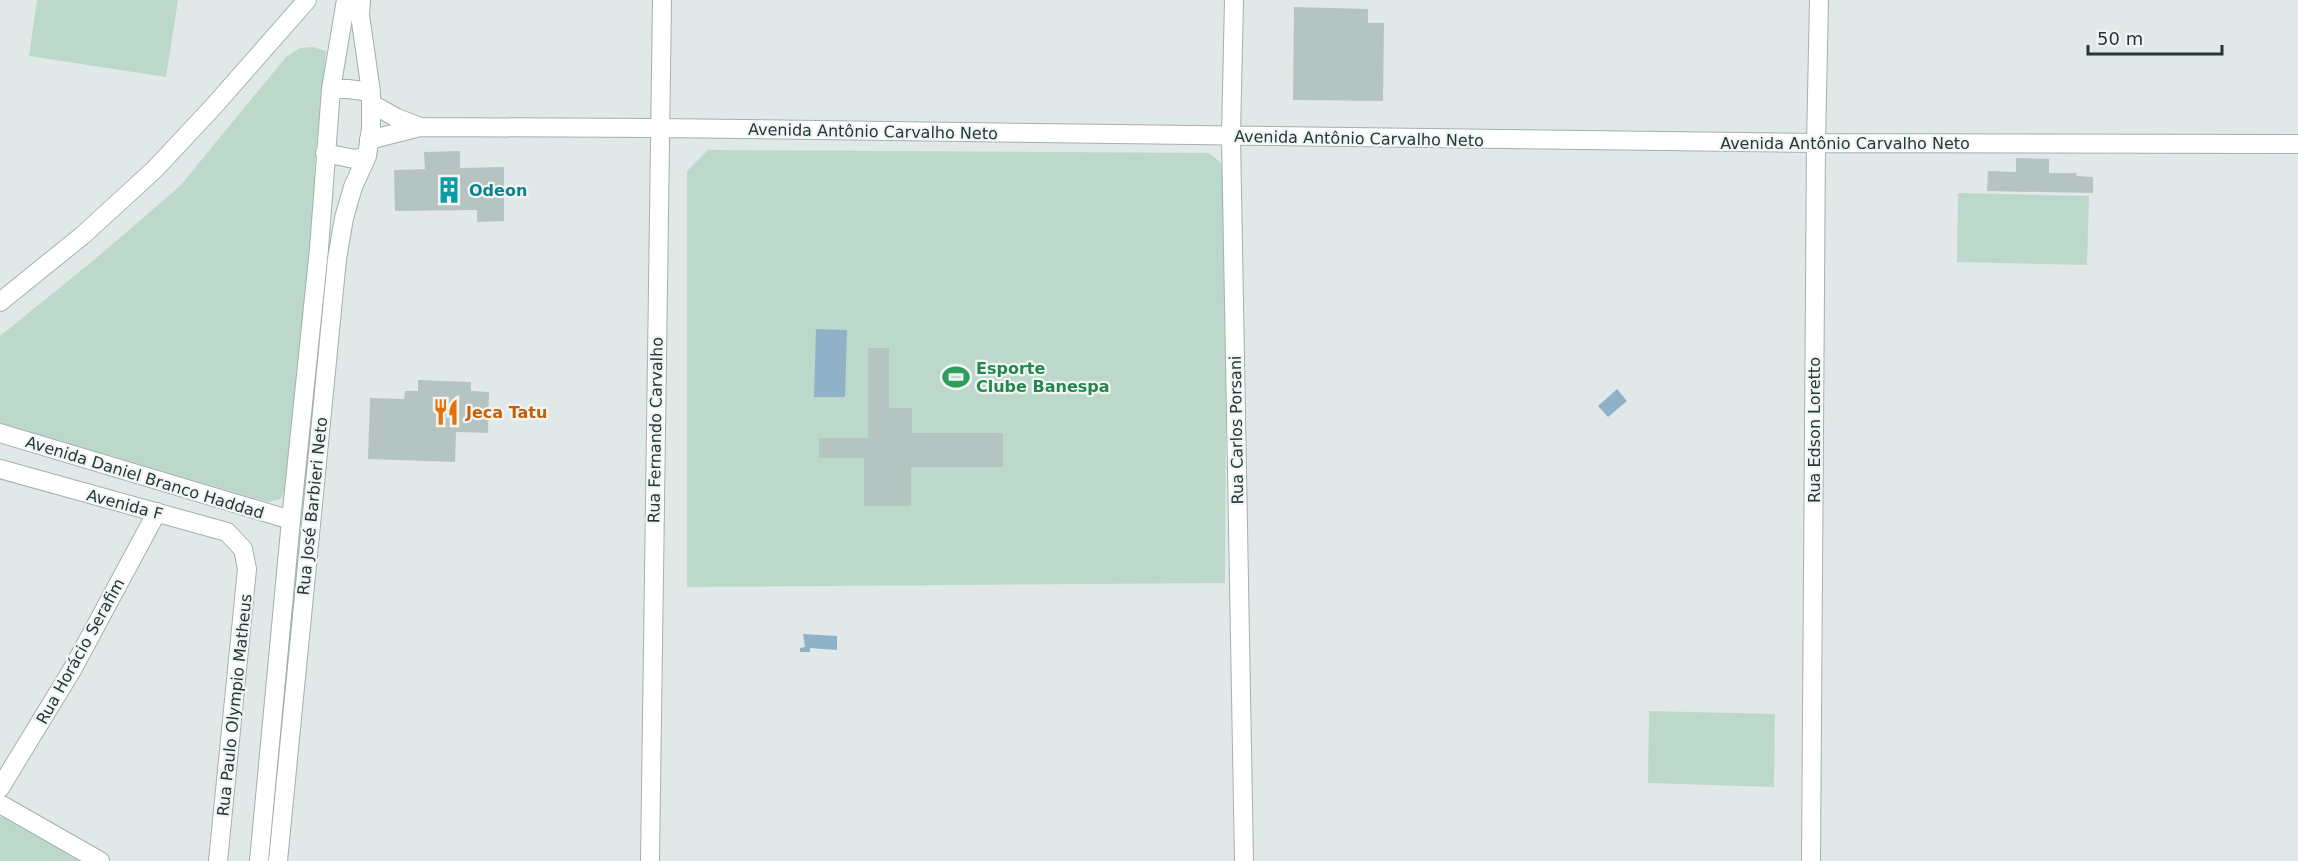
<svg xmlns="http://www.w3.org/2000/svg" width="2298" height="861" font-family="'DejaVu Sans',sans-serif">
<style>
.green{fill:#bcd8ca}
.water{fill:#8fb2c8}
.building{fill:#b6c4c1}
.lines{fill:none;stroke-linecap:round;stroke-linejoin:round}
.minor-casing{stroke:#a4b0af;stroke-width:20}
.secondary-casing{stroke:#9eb1ae;stroke-width:20}
.minor{stroke:#fff;stroke-width:18}
.secondary{stroke:#fff;stroke-width:18}
.labels{text-anchor:middle;stroke-width:4.5;stroke-linejoin:round;paint-order:stroke}
.street-label{font-size:16px;fill:#233837;stroke:#f1f6f5}
.culture-label{font-size:16px;font-weight:bold;fill:#0d838f;stroke:#f1f6f5;text-anchor:start}
.leisure-label{font-size:16px;font-weight:bold;fill:#27864d;stroke:#f1f6f5;text-anchor:start}
.food-label{font-size:16px;font-weight:bold;fill:#c56008;stroke:#f1f6f5;text-anchor:start}
</style>
<rect width="100%" height="100%" fill="#e1e9e8"/>
<!-- green -->
<path class="green" d="M37 0H178L166 77 29 56Z
M313 47 326 51 315 161 311 259 286 487 281 499 268 502 0 423V336L94 260 180 186 286 57 300 48Z
M708 150 1209 153 1227 168 1225 583 687 587V171Z
M1958 193 2089 196 2087 265 1957 262Z
M1649 711 1775 714 1774 787 1648 783Z
M0 817H7L88 861H0Z"/>
<!-- water -->
<path class="water" d="M816 329 847 330 845 397H814Z
M1617 389 1627 401 1608 417 1598 406Z
M803 634 837 636V650L810 648V652H800V648L805 647Z"/>
<!-- building -->
<path class="building" d="M1294 7 1368 9V23H1384L1383 101 1293 100Z
M460 151V168L504 167V221L477 222V210L395 211 394 170 425 169 424 152Z
M2016 158 2049 159V173H2077L2076 176 2093 177V193L1987 191 1988 171 2016 172Z
M868 348H889V408H912V433H1003V467H911V506H864V458H819V438H868Z
M418 380 471 382V391L489 392 488 433 456 432 455 462 368 459 370 398 404 399 405 391H418Z"/>
<g class="lines">
<defs>
<path id="minor" d="M1234 0 1231 136 1244 861
M372 104 397 118 420 127
M369 140 420 127 659 128 1816 143 2298 144
M0 302 83 235 155 169 213 107 307 0
M0 433 291 520
M0 469 227 532 243 549 247 569 218 861
M0 788 72 670 157 512
M0 804 100 861
M650 861 662 0
M1811 861 1816 143 1819 0"/>
<path id="secondary" d="M331 89H348L371 92
M325 153 354 159 367 156
M259 861 291 520 319 249 331 89 346 0
M278 861 337 259 344 218 353 187 367 156 371 128V92L360 15 361 0"/>
</defs>
<!-- minor casing -->
<use href="#minor" class="minor-casing"/>
<!-- secondary casing -->
<use href="#secondary" class="secondary-casing"/>
<!-- minor -->
<use href="#minor" class="minor"/>
<!-- secondary -->
<use href="#secondary" class="secondary"/>
</g>
<!-- icons -->
<defs>
<symbol id="building-bare" viewBox="-9 -9 18 18"><path d="M-4-6H4V6H1V3H-1V6H-4ZM-2.5-4.3h1.7v1.8h-1.7ZM.8-4.3h1.7v1.8H.8ZM-2.5-1h1.7V.8h-1.7ZM.8-1h1.7V.8H.8Z" fill="#0f9aa8" stroke="#f1f6f5" stroke-width="2.5" paint-order="stroke"/></symbol>
<symbol id="stadium-bare" viewBox="-9 -9 18 18"><path d="M0-5a6.5 5 0 1 0 0 10a6.5 5 0 1 0 0-10ZM-3.5-1.8h7v3.6h-7Z" fill="#2e9e5b" stroke="#f1f6f5" stroke-width="2.5" paint-order="stroke"/></symbol>
<symbol id="restaurant-bare" viewBox="-9 -9 18 18"><path d="M-5-6h1v4h1v-4h1v4h1v-4h1v5L-1.5 .5V6h-2V.5L-5-1ZM5-6V6H3V1.5H1.5Q1.5-4 5-6Z" fill="#e8710a" stroke="#f1f6f5" stroke-width="2.5" paint-order="stroke"/></symbol>
</defs>
<g fill-rule="evenodd">
<use href="#building-bare" x="430" y="171" width="38" height="38"/>
<use href="#stadium-bare" x="937" y="358" width="38" height="38"/>
<use href="#restaurant-bare" x="427" y="393" width="38" height="38"/>
</g>
<g class="labels">
<!-- street labels -->
<g class="street-label">
<text transform="translate(873 131) rotate(1)" y="6">Avenida Antônio Carvalho Neto</text>
<text transform="translate(1359 138) rotate(1)" y="6">Avenida Antônio Carvalho Neto</text>
<text x="1845" y="149">Avenida Antônio Carvalho Neto</text>
<text transform="translate(655 430) rotate(-89)" y="6">Rua Fernando Carvalho</text>
<text transform="translate(1236 430) rotate(-91)" y="6">Rua Carlos Porsani</text>
<text transform="translate(1814 430) rotate(-90)" y="6">Rua Edson Loretto</text>
<text transform="translate(145 477) rotate(17)" y="6">Avenida Daniel Branco Haddad</text>
<text transform="translate(125 504) rotate(15)" y="6">Avenida F</text>
<text transform="translate(312 506) rotate(-84)" y="6">Rua José Barbieri Neto</text>
<text transform="translate(80 651) rotate(-61)" y="6">Rua Horácio Serafim</text>
<text transform="translate(234 705) rotate(-84)" y="6">Rua Paulo Olympio Matheus</text>
</g>
<!-- culture labels -->
<g class="culture-label">
<text x="469" y="196">Odeon</text>
</g>
<!-- leisure labels -->
<g class="leisure-label">
<text x="976" y="374">Esporte<tspan x="976" dy="18">Clube Banespa</tspan></text>
</g>
<!-- food labels -->
<g class="food-label">
<text x="466" y="418">Jeca Tatu</text>
</g>
</g>
<!-- scale -->
<path d="M2088 45v9h134v-9" fill="none" stroke="#233837" stroke-width="3"/>
<text x="2097" y="45" font-size="18" fill="#233837" stroke="#f1f6f5" stroke-width="4.5" paint-order="stroke">50 m</text>
</svg>
